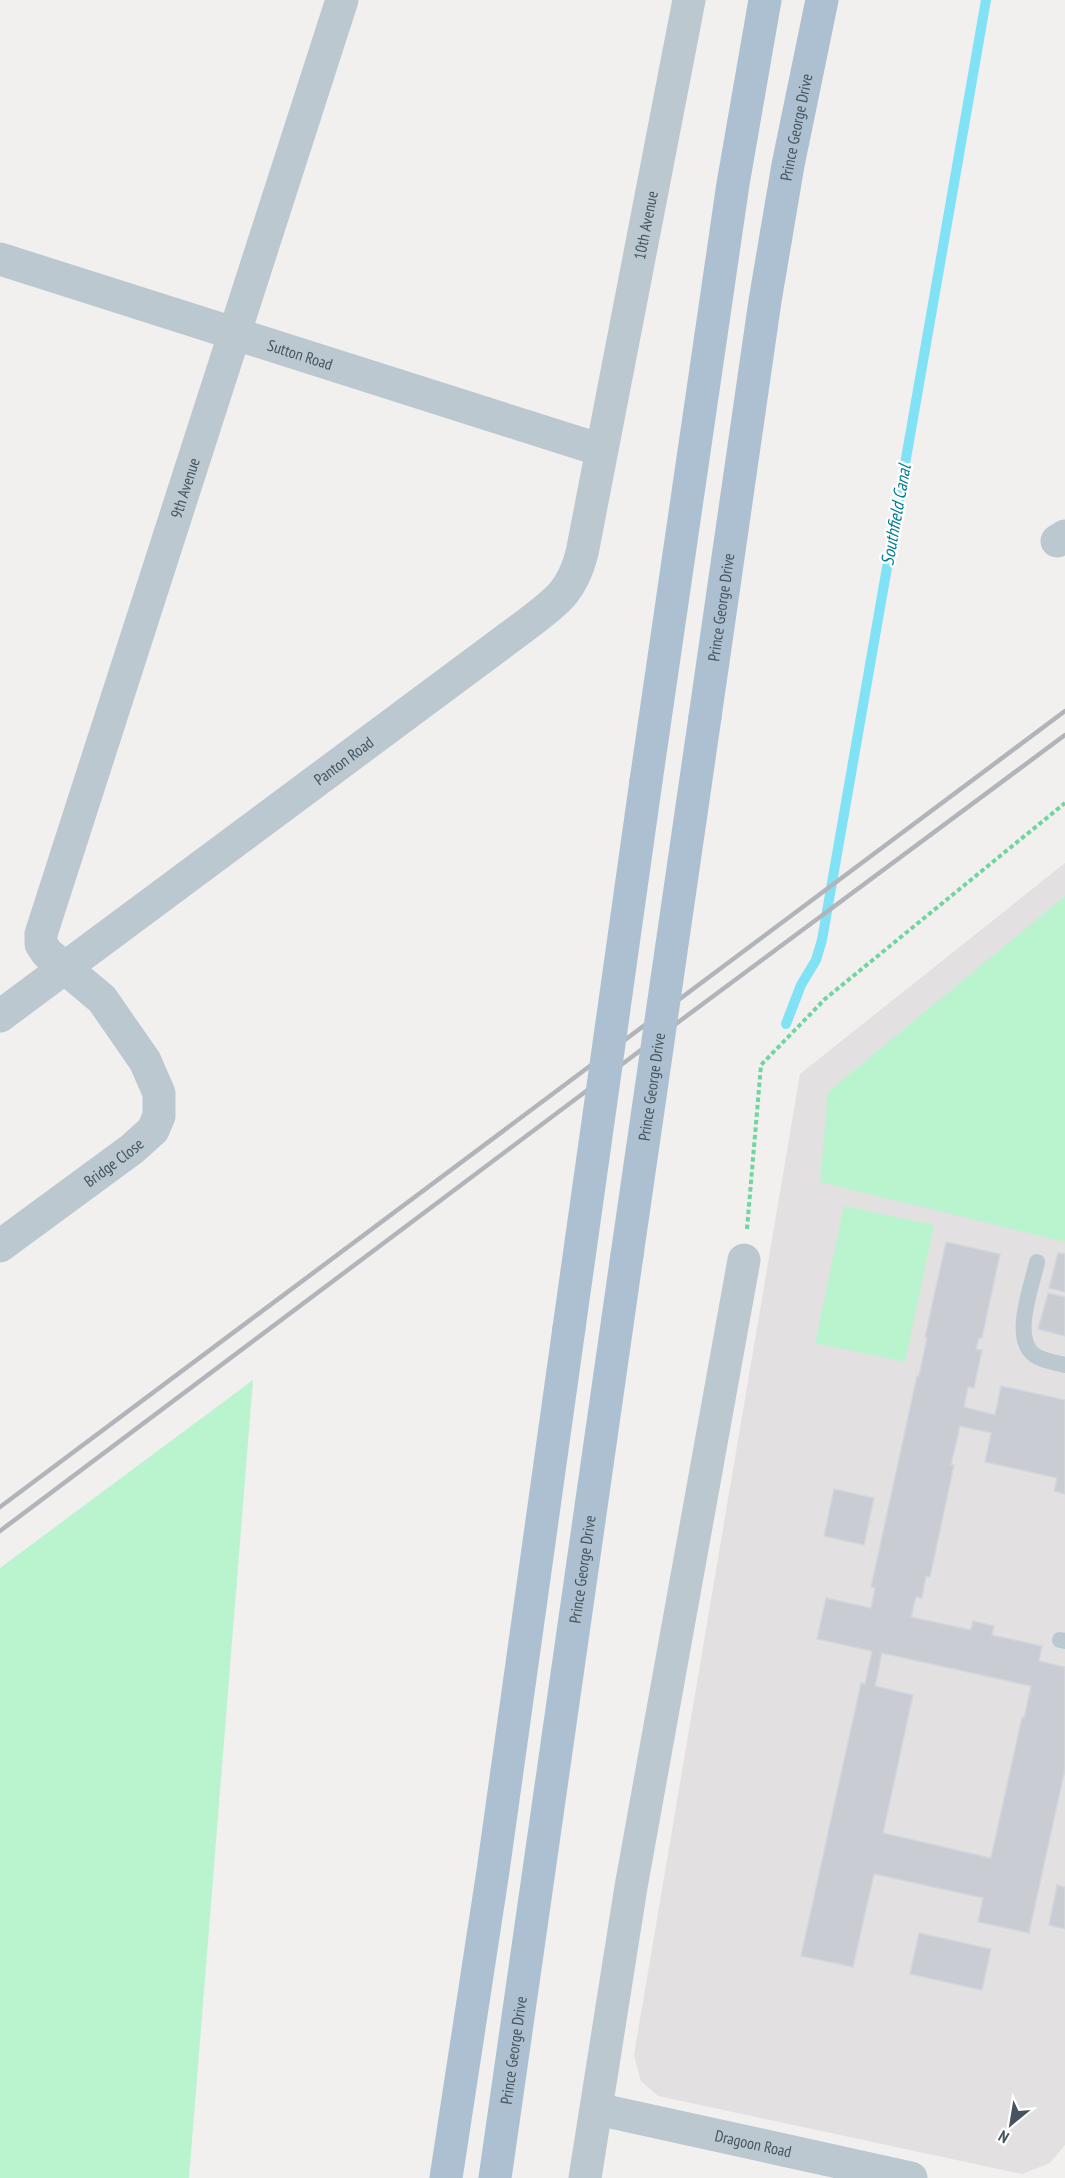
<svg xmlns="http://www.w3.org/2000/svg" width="1065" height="2178" font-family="'PT Sans Narrow',sans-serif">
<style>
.education{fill:#e3e0e1}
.green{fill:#b9f4ce}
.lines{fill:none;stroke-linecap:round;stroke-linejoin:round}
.stream{stroke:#82e2f5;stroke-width:10}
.building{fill:#c9ccd2;stroke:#d3d6dc;stroke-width:1.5;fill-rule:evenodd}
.path{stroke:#6ed69e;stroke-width:4;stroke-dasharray:4.5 3;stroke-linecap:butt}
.service{stroke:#bbc8d0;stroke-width:16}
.minor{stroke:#bbc8d0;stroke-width:33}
.primary{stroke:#acc0d1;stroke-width:33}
.rail{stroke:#b1b5ba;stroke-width:4.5}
.primary-bridge{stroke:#acc0d1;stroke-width:33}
.labels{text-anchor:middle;stroke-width:5;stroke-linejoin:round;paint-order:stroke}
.street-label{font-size:16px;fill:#45545f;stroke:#fff}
.water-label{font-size:18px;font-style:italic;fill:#037d96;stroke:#fff}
</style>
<rect width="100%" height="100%" fill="#f2efef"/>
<!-- education -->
<path class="education" d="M1065 863V2145L1050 2163 1022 2174 658 2096 641 2081 634 2055 800 1074Z"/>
<!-- green -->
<path class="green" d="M1065 896V1242L820 1182 828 1092Z
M844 1206 934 1225 905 1362 815 1343Z
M253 1380 189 2178H0V1568Z"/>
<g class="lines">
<!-- stream -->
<path class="stream" d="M786 1024 801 985 816 960 822 940 986 0"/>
</g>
<!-- building -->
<path class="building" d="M946 1242 1000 1254 982 1338H979L976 1349 982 1350 974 1388 968 1387 964 1407 995 1415 1001 1386 1065 1400V1494L1054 1491 1057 1478 985 1462 991 1433 960 1426 951 1465H954L930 1577 926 1576 922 1598 916 1597 911 1617 971 1630 973 1621 994 1626 992 1635 1042 1646 1039 1661 1065 1667V1769L1029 1933 978 1922 983 1898 874 1874 853 1967 801 1956 861 1683 865 1684 872 1651 817 1639 826 1598 871 1608 875 1588 871 1587 917 1376H919L927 1338 925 1337ZM882 1653 1031 1686 1024 1718 1022 1717 991 1858 883 1833 913 1695 875 1686Z
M1058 1253 1065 1254V1292L1049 1288Z
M1048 1293 1065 1297V1336L1038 1329Z
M834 1489 874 1498 864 1545 824 1536Z
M1057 1885 1065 1887V1929L1049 1925Z
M919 1933 991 1949 982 1990 910 1974Z"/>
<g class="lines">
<!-- path -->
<path class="path" d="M747 1229 761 1065 825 999 1065 803"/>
<!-- service -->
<path class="service" d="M1037 1262C1032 1286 1012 1336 1033 1354 1042 1361 1054 1362 1065 1365
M1060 1640 1065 1641"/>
<!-- minor -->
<g class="minor">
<path id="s1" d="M0 259 601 450"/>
<path d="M1057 541 1065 536"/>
<path id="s2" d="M0 1016 526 625C556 602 572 592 582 553L689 0"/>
<path id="s3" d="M0 1246 132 1149 153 1130 159 1116V1093L145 1061 102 999 47 953 41 944V934L342 0"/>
<path id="s4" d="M597 2109 911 2178"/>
<path d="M585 2178 631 1887 744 1260"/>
</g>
<!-- primary -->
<g class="primary">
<path id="s5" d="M705 717 765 301 788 165 822 0"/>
<path d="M646 781 733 184 765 0"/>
<path d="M446 2178 493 1871 569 1328"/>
<path id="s6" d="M495 2178 627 1255"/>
</g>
<!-- rail -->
<path class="rail" d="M0 1507 1065 711
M0 1531 665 1032 1065 735"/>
<!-- primary-bridge -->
<g class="primary-bridge">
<path id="s7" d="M627 1255 705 717"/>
<path d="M569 1328 646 781"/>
</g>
</g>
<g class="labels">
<!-- street labels -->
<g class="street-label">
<text dy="6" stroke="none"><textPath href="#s5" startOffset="597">Prince George Drive</textPath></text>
<text dy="6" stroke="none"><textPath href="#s2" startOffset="1083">10th Avenue</textPath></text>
<text dy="6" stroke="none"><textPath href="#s1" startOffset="315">Sutton Road</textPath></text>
<text dy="6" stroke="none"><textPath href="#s3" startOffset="902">9th Avenue</textPath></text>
<text dy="6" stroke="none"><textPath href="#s5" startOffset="111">Prince George Drive</textPath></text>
<text dy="6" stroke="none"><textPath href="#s2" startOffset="428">Panton Road</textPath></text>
<text dy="6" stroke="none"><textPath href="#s7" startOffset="170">Prince George Drive</textPath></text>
<text dy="6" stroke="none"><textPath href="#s3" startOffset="141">Bridge Close</textPath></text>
<text dy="6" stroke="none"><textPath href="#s6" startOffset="615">Prince George Drive</textPath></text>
<text dy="6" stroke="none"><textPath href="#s6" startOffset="129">Prince George Drive</textPath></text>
<text dy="6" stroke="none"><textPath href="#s4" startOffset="160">Dragoon Road</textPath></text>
</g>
<!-- water labels -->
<g class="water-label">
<text transform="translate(896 515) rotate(-80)" y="6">Southfield Canal</text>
</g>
</g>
<!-- north arrow -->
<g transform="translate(1011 2124) rotate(210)" stroke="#ffffff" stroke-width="4.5" paint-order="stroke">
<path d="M0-4.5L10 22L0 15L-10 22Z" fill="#45545f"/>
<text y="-9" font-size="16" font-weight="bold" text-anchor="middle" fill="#45545f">N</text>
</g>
</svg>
